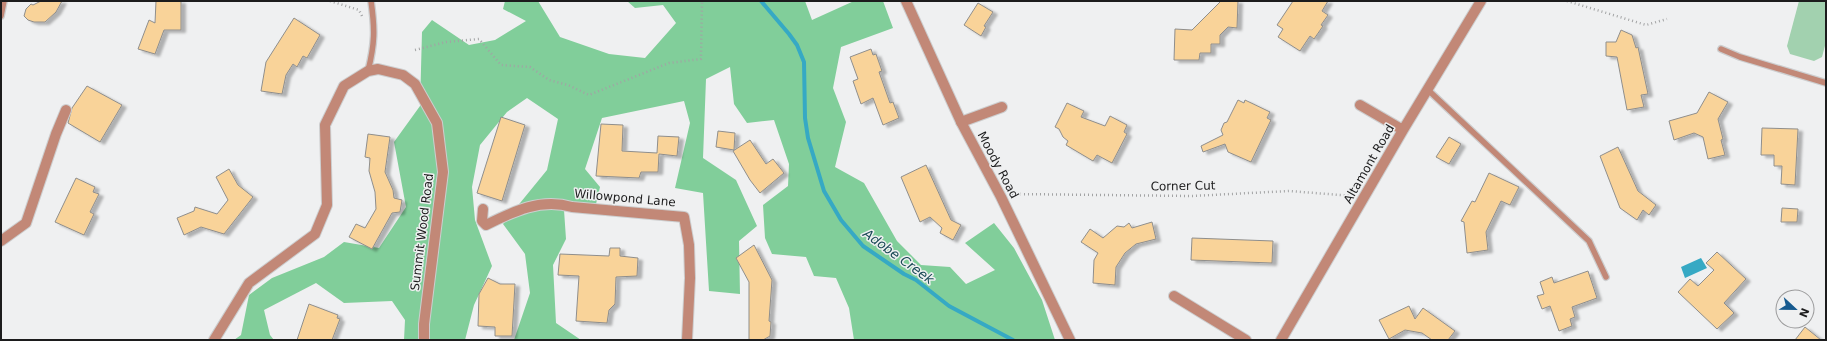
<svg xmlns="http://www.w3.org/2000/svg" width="1827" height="341" font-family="'DejaVu Sans',sans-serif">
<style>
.green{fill:#a2d1af}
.forest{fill:#81ce9a}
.water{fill:#36a9c4}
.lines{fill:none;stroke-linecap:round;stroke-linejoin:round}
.stream{stroke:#36a9c4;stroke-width:4}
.building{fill:#f9d399;stroke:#8f8e8c;filter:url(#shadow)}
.service-casing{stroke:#cdcecf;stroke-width:8}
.minor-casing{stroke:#cdcecf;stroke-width:12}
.tertiary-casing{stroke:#cdcecf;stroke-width:12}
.path{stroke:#a2a3a4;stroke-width:2.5;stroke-dasharray:1 3;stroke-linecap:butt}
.service{stroke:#c28877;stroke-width:5.5}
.minor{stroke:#c28877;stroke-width:10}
.tertiary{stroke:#c28877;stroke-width:10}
.labels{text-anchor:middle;stroke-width:3;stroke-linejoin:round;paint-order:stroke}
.street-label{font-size:12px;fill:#1c1c1d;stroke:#eff0f1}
.water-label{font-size:13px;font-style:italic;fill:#194955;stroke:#eff0f1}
</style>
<defs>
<filter id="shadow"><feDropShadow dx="4.5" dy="2.5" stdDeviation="1" flood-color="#0004"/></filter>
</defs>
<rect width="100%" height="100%" fill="#eff0f1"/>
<!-- green -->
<path class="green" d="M1799 1H1826V42L1822 57 1814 61 1790 54 1787 46Z"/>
<!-- forest -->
<path class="forest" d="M505 1H538L560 37 609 54 645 58 676 23 663 5 635 8 627 1H805L812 20 854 1H883L893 28 841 47 833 88 846 122 835 167 864 183 897 241 921 265 950 267 966 284 995 270 965 243 994 223 1014 248 1042 300 1055 340H854L849 308 836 278 814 276 806 257 772 254 765 238 763 205 788 186 789 164 774 120 747 123 734 104 730 67 706 79 703 158 736 180 757 226 739 241 740 294 709 291 703 193 675 188 690 123 684 101 602 118 585 169 600 187 596 204 564 210 566 239 553 265 556 323 581 340H514L530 293 525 254 503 224 547 170 558 119 527 98 507 112 480 145 472 187 475 220 492 266 474 305 465 340H404L405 320 392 301 344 303 316 283 264 310 270 335 274 340H234L241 335 249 295 272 278 324 257 344 242 379 248 406 207 394 142 420 106 422 32 432 20 469 45 495 40 526 21 503 9Z"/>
<!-- water -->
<path class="water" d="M1701 258 1707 268 1685 278 1681 267Z"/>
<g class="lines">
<!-- stream -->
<path class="stream" d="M761 1 789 34 797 45 804 62 805 118 808 138 824 191 841 220 863 246 904 274 916 280 949 306 1013 340"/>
</g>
<!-- building -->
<path class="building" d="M41 1H62L56 12 45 22H34L28 20 24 16 26 9 31 4 33 5Z
M156 1H181V30H164L155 54 138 49 149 20 155 23Z
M1221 1H1238L1237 28 1228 27 1220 35V44H1211V53H1200L1199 60H1174L1175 29 1192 30Z
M1293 1H1328L1322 11 1328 15 1321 25 1323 26 1314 39 1310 36 1300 51 1278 37 1283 29 1277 25Z
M978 3 993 12 984 26 986 27 981 36 964 25Z
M294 18 320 35 307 58 303 56 297 67 293 64 286 75 282 94 261 91 266 62Z
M1621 30 1632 35 1636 48 1638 47 1648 94 1641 95 1644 107 1627 110 1617 57 1606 56V42H1616Z
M871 49 873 55 876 54 882 71 879 72 890 103 893 102 899 118 883 125 873 98 861 104 853 81 858 79 850 57Z
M87 86 122 105 100 142 68 123 72 108Z
M1709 92 1728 102 1718 119 1723 139 1721 140 1725 155 1708 159 1703 137 1694 133 1674 140 1669 121 1697 113Z
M1238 100 1244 103 1245 100 1270 112 1267 118 1271 120 1251 162 1228 152 1225 144 1203 152 1201 146 1223 135 1221 130 1224 123 1227 122Z
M1067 103 1084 111 1081 117 1105 126 1110 116 1127 125 1124 132 1127 134 1112 163 1097 155 1093 161 1066 145 1068 141 1063 137 1059 129 1055 127Z
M501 117 525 125 502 201 477 193Z
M601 124 623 125 622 151 657 153 658 136 679 137 677 156 659 154 658 172H641L639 178 596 176Z
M1762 128 1798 129 1795 185 1781 184 1782 166H1774V155H1761Z
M718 131 735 133 734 150 716 147Z
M368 134 390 137 385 172 393 190 394 198 402 200 400 212 392 213 372 249 349 237 356 224 365 228 376 209 375 192 369 171 370 158 365 157Z
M1449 137 1461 144 1449 164 1436 157Z
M750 140 766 164 773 159 784 173 760 193 750 180 733 151Z
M1618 147 1638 191 1656 205 1649 215 1643 210 1637 220 1620 208 1600 156Z
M926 165 951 220 961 225 953 240 940 233 942 228 930 217 920 222 901 177Z
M229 169 238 185 253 197 224 234 201 227 184 235 177 218 194 211 195 207 217 214 228 200 216 177Z
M1489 173 1519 187 1510 205 1501 201 1486 232 1488 250 1467 253 1464 222 1461 221 1472 201 1475 202Z
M76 178 95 187 93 192 99 194 90 212 94 214 84 235 55 222Z
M1782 208 1798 209 1797 222H1781Z
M1152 222 1156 239 1136 244 1125 253 1116 267 1115 285 1093 283 1094 260 1098 253 1081 242 1090 229 1103 238 1117 226 1124 227 1129 223 1132 228Z
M1192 238 1273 241 1272 263 1191 260Z
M754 245 772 280 769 321 771 322 770 336 763 340H749V282L736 258Z
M610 248H620V256L638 258 637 276 616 277 615 304 609 310 607 323 576 321 579 276 558 275 560 254 609 256Z
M1717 252 1746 279 1724 303 1734 313 1717 329 1678 292 1690 279 1698 286 1714 270 1706 263Z
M1588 271 1597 298 1572 307 1575 317 1570 319 1572 326 1559 331 1550 306 1542 309 1537 296 1544 294 1540 282 1552 277 1554 283Z
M488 278 500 284H515L512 336H495V327L478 326 479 294Z
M309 304 338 315 337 318 340 319 332 340H297Z
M1409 306 1415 319 1423 308 1455 331 1448 340H1432L1422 333 1405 330 1389 339 1379 320Z
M1805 327 1821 340H1795Z"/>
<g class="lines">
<defs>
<path id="service" d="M1 16 4 1
M1721 49 1740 57 1826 83
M368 71C375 43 375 29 371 1
M1427 89 1589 241 1606 277"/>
<path id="minor" d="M1360 105 1403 130
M961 122 1002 107
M483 209 482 221 486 225C514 211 541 198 572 207L684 217 689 245 690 278 687 340
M1 241 26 223 56 134 66 110
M1174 296 1246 340
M214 340 249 283 315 234 327 205 325 125 344 86 368 71 378 69 403 75 415 84 437 123 443 172 424 324V340
M1281 340 1403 130 1481 1"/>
<path id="tertiary" d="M906 1 961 122 1001 197 1070 340"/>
</defs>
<!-- service casing -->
<use href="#service" class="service-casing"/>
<!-- minor casing -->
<use href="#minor" class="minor-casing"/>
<!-- tertiary casing -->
<use href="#tertiary" class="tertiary-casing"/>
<!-- path -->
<path class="path" d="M330 1 359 10 363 18
M1567 1 1646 25 1667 19
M415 50 446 42 479 39 501 65 530 67 549 80 568 85 589 95 669 63 701 59 702 1
M1012 194 1192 196 1289 191 1353 196"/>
<!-- service -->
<use href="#service" class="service"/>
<!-- minor -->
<use href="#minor" class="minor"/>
<!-- tertiary -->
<use href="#tertiary" class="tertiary"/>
</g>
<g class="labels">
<!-- street labels -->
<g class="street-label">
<text transform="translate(1369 164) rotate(-60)" y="4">Altamont Road</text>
<text transform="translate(998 165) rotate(62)" y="4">Moody Road</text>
<text transform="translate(1183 186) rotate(-1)" y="4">Corner Cut</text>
<text transform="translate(625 198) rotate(5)" y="4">Willowpond Lane</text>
<text transform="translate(422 232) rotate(-83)" y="4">Summit Wood Road</text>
</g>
<!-- water labels -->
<g class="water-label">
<text transform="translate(899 256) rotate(36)" y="5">Adobe Creek</text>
</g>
</g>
<!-- border -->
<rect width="1827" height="341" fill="none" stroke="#1c1c1d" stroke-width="4"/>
<!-- north arrow -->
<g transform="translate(1795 309) rotate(112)"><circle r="19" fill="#eff0f1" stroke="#9b9b9c"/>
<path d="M0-3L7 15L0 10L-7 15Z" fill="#165a8f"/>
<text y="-6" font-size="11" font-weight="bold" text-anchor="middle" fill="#1c1c1d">N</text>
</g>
</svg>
